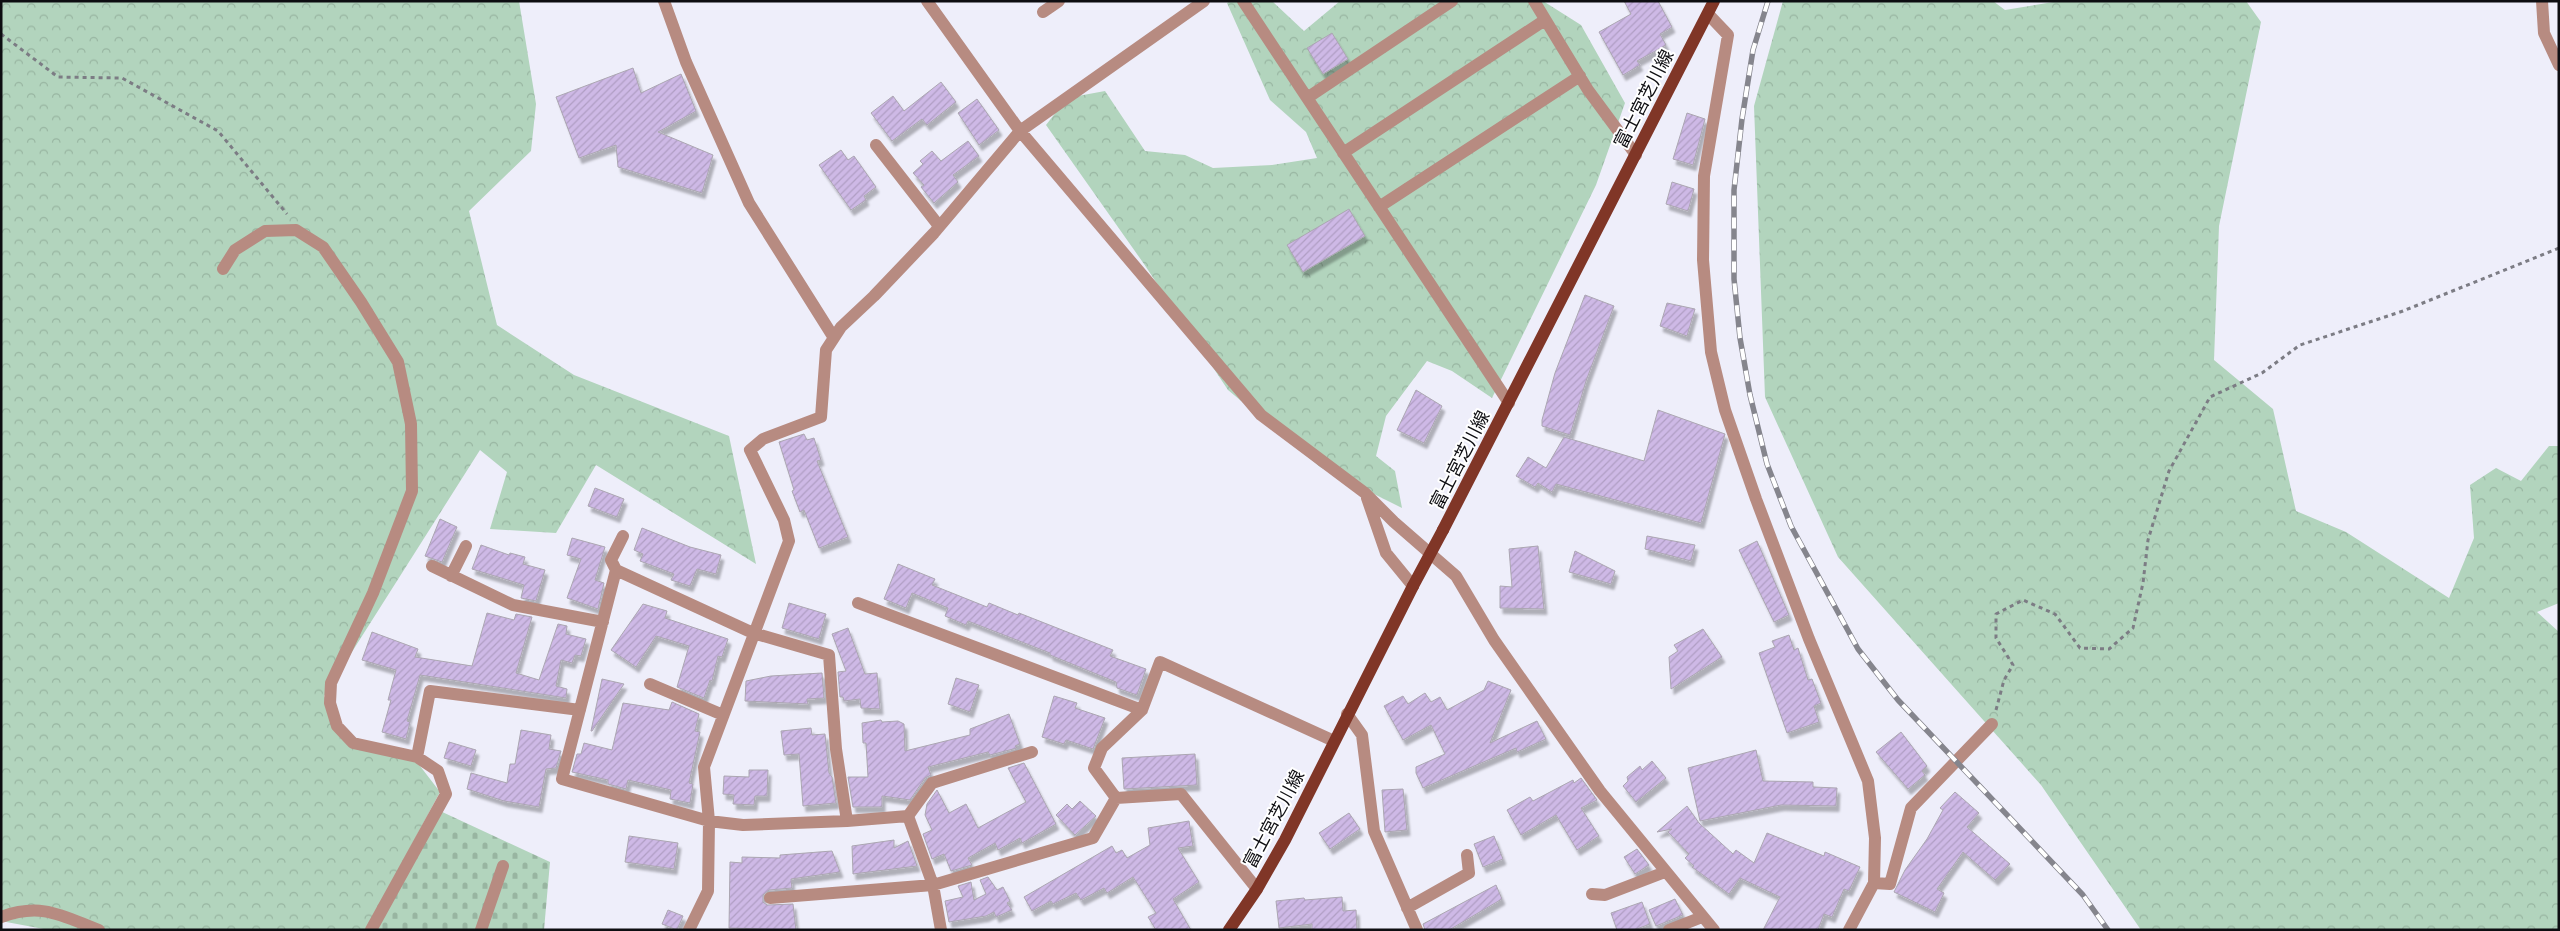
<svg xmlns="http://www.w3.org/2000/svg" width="2560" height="931" font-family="'PT Serif','Noto Sans JP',serif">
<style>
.forest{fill:url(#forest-crowns)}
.cemetery{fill:url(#cemetery-stones)}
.building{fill:url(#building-hatch);stroke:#aba6b1;filter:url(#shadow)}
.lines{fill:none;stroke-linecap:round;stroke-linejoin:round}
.path{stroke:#7c7c84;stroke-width:3;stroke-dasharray:4 4;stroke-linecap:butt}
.minor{stroke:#b78b81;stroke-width:12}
.major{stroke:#803627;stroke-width:12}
.rail-casing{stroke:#85858d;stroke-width:5.5}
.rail{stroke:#fff;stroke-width:4;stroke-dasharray:11;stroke-linecap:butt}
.major-bridge{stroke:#803627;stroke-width:12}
.labels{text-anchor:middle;stroke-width:4;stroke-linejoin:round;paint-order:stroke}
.street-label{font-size:18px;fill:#0d0d11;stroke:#fff}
</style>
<defs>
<pattern id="forest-crowns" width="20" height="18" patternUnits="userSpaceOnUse" patternTransform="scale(1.25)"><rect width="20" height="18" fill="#b2d4bd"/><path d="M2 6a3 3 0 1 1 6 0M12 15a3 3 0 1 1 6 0" fill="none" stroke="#98b5a1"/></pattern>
<pattern id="cemetery-stones" width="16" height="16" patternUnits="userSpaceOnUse" patternTransform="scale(1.25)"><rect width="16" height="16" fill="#b2d4bd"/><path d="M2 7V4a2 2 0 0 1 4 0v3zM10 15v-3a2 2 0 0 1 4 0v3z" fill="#98b5a1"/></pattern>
<pattern id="building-hatch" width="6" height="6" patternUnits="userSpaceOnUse" patternTransform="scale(1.25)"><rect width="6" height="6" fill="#ceb9e6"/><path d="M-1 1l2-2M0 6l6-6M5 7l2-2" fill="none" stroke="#b09ec4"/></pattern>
<filter id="shadow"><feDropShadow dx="3" dy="5.5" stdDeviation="1" flood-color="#0004"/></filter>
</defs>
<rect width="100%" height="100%" fill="#eeeefa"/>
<!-- forest -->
<path class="forest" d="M1 1H519L536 104 531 151 469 211 497 325 574 375 729 436 756 564 596 465 556 533 490 529 507 472 480 450 324 696 344 733 417 762 440 792 366 930H49L1 921Z
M1230 1H1272L1304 31 1340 1H1543L1581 25 1625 103 1596 185 1492 398 1452 371 1427 361 1386 416 1376 456 1395 471 1402 508 1320 467 1228 390 1144 264 1046 125 1067 98 1105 91 1145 151 1185 155 1213 168 1272 165 1317 158 1306 132 1270 100 1227 3Z
M1783 1H1993L2005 10 2059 1H2246L2261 22 2219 226 2214 360 2273 409 2296 511 2346 532 2449 598 2474 538 2470 485 2496 468 2521 481 2549 446H2559V603L2537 612 2559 632V930H2141L2041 785 1838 557 1765 397 1754 106Z"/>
<!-- cemetery -->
<path class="cemetery" d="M438 810 550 862 544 930H374Z"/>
<!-- building -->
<path class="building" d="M1624 1H1658L1672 27 1660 34 1666 45 1637 61 1640 65 1623 75 1599 32 1631 14Z
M1332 33 1348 59 1323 74 1307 48Z
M633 68 641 93 681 74 696 111 658 132 713 155 702 193 618 167 616 145 579 158 556 97Z
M941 82 956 102 927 125 922 119 892 141 871 113 893 96 904 111Z
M977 99 999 130 979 145 958 113Z
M1687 113 1705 119 1693 165 1673 159Z
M968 141 979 156 953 175 958 182 934 203 921 187 924 185 913 173 923 164 920 161 932 151 941 161Z
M841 150 848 160 854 156 876 187 864 196 866 200 851 210 819 165Z
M1672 182 1694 189 1688 211 1666 204Z
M1349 209 1365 236 1303 272 1287 245Z
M1585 295 1614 306 1586 381 1570 435 1542 426V420L1555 373Z
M1667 303 1695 309 1687 336 1660 326Z
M1416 390 1442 406 1424 443 1397 430Z
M1658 410 1725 434 1701 523 1556 484 1552 492 1538 483 1535 487 1516 476 1528 457 1546 468 1564 437 1644 461Z
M804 434 807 440 814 438 821 460 817 461 848 537 819 548 804 510 800 512 792 491 794 490 779 442Z
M595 488 624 499 617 517 588 506Z
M440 519 457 527 442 562 425 556Z
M642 528 690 547 721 555 716 574 697 569 690 586 671 580 674 574 640 561 643 554 634 550Z
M1647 536 1695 545 1691 561 1645 549Z
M572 538 605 547 595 580 604 583 598 609 567 598 581 559 567 555Z
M1757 541 1789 615 1774 622 1739 550Z
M481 545 509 555 510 553 525 557 523 564 545 570 536 601 521 598 524 585 472 569Z
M1538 546 1544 609 1500 608V586L1512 587 1509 549Z
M1575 551 1615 571 1611 584 1569 572Z
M898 564 935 579 932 585 987 607 989 603 1018 615 1019 613 1113 650 1110 656 1146 669 1137 695 1117 688 1116 682 1050 655V653L968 621 966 625 945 616 948 608 912 593 906 608 884 599Z
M789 603 826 614 819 639 782 628Z
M643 604 667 611 665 618 728 639 722 657 718 656 712 681 710 680 704 698 677 687 689 646 656 636 636 667 611 650Z
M487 613 514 620 516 614 532 617 516 673 539 680 558 624 567 626 566 634 586 639 581 656 575 655 572 663 561 660 556 686 567 689 566 698 420 675 407 721 410 722 406 739 382 732 391 700H388L396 670 362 660 372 632 418 649 415 657 472 666Z
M848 628 865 674 877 673 880 709 861 708 860 699 844 701 843 697H840L838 672 846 671 832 634Z
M1703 629 1722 657 1671 689 1669 657 1678 651 1674 645Z
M1789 635 1794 650 1798 648 1808 680 1812 679 1821 703 1814 706 1819 722 1787 733 1759 653 1775 647 1772 641Z
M822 673 824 698 807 699 808 704 745 701 746 681 771 676Z
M956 678 979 685 970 712 948 704Z
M602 679 624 684 592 731H591Z
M1488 681 1511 690 1490 743 1537 721 1546 739 1517 752 1516 748 1423 788 1416 773V767L1445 754 1431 725 1403 740 1384 706 1403 696 1408 704 1425 693 1431 702 1440 697 1447 710 1484 690Z
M1054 696 1077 703 1075 708 1105 718 1093 749 1066 740 1064 744 1042 737Z
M672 702 699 714 695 731 700 732 689 783 693 784 690 803 670 799 671 790 628 780 626 789 608 784V780L572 772 577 754H581L584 743 612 750 623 703 669 710Z
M1009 714 1020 744 1015 746 1017 748 990 755 988 752 928 767 931 775 925 778 910 800 882 796V807H853L848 777H868L866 743H863L862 723 881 720 882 722 898 721 904 724 905 751 970 735V729Z
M811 728 812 735 825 734 829 773 832 777 836 803 803 806 799 754 784 755 781 731Z
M521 730 551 735 549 749 561 751 556 768 546 769 539 807 504 801 467 789 471 773 507 783 510 764H515Z
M1901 732 1927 766 1922 771 1925 775 1908 789 1876 752Z
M449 742 476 750 471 766 444 758Z
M1756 750 1763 781 1813 782V787L1837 788 1836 806 1781 805 1700 821 1688 768Z
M1195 754 1197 785 1124 789 1122 758Z
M1652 761 1666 778 1636 802 1623 786 1628 781 1627 777 1640 766 1642 770Z
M1024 763 1056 824 1022 843 1020 838 998 850 995 843 968 858 972 865 951 871 944 854 932 859 923 834 932 830 925 815 927 804 937 790 949 813 966 804 978 828 1026 802 1008 768Z
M749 770H768L767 796H755L754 805 733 804 734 795 723 794 724 776 749 777Z
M1581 778 1597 800 1581 808 1599 836 1577 850 1556 815 1521 835 1507 810 1530 797 1533 801 1573 780 1574 783Z
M1403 789 1407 830 1385 832 1382 790Z
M1955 792 1979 813 1967 827 2010 864 1995 880 1963 852 1937 889 1944 893 1935 912 1894 892 1905 870 1927 839 1943 810 1940 808Z
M1080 801 1096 816 1075 835 1056 815 1067 804 1072 809Z
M1687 806 1699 823 1733 854 1736 850 1754 863 1767 833 1824 856 1825 852 1860 867 1849 891 1844 889 1832 917 1824 914 1818 930H1763L1780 897 1740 878 1729 894 1692 867 1694 866 1685 858 1689 854 1668 832 1672 829 1657 832Z
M1349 813 1360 829 1330 849 1319 833Z
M1189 821 1193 846 1178 848 1199 882 1173 899 1191 930H1156L1148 917 1156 913 1133 877 1107 893 1104 888 1081 900 1076 893 1053 904 1051 901 1032 911 1024 897 1112 846 1116 853 1122 850 1127 858 1150 845 1148 828Z
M629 836 678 843 674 869 625 862Z
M1494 836 1503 859 1483 867 1474 844Z
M894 840V848L908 841 917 866 853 874 852 846Z
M1637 849 1649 865 1635 874 1624 857Z
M832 851 840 872 791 879 792 888 769 890 763 895V902L767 905 793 904 796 930 729 928 730 862 742 863V857L780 858V855Z
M988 877 997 890 1003 887 1010 901 1007 903 1012 910 996 917 994 912 986 916 949 922 945 901 963 897 958 886 971 882 974 900 986 894 980 880Z
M1496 885 1502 899 1449 930H1425L1423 924Z
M1342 897 1343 911 1356 910 1357 930H1312V924L1279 928 1276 901 1304 898 1305 900Z
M1675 899 1683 915 1656 926 1649 910Z
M1642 902 1650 924 1634 930H1617L1611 913Z
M668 910 683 916 677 930 662 924Z"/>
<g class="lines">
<!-- path -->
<path class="path" d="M1 34 58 77 122 78 218 131 287 214
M1996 710 2004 680 2013 665 1996 638V614L2023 600 2055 614 2080 648 2109 649 2133 628 2143 583 2148 540 2169 471 2210 397 2262 373 2300 345 2403 311 2559 248"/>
<!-- minor -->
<path class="minor" d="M664 1 686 62 749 203 834 338
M927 1 1020 131 1261 415 1365 493 1394 522 1456 576 1494 640 1600 791 1714 930
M1243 1 1509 403
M1534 1 1588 90 1636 155
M2542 1 2544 33 2559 65
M1043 12 1059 1
M1708 14 1728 35 1704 176 1703 260 1711 352 1725 410 1756 499 1809 639 1868 781 1875 838 1874 883 1849 930
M1307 98 1452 1
M876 145 939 226
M1343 153 1545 20
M1379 207 1580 76
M223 269 235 250 265 231 296 230 323 247 361 302 398 362 411 424 412 491 373 593 331 683 330 703 337 726 353 743 417 757 438 771 446 794 371 930
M1367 498 1386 553 1413 586
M432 566 513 605 603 622
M616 570 611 560 623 536
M451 576 466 546
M858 603 1142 710 1160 662 1334 741
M650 684 723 715
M1347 714 1362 735 1374 831 1417 930
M417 757 430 691 580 710
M1116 798 1094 768 1102 748 1142 710
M908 816 932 783 1032 752
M847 821 836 749 829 655 753 633 616 570 562 779 709 821 743 825 847 821 908 816 933 885 941 930
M1874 883 1890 884 1911 808 1992 724
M1592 894 1605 895 1665 872
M770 898 933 885 1093 838 1116 798 1181 794 1257 889
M1407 908 1469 873 1467 855
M1 917C42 902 62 916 99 930
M481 930 503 866
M689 930 708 891 709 821 704 767 789 541 784 520 750 450 763 439 821 417 826 350 841 327 874 296 934 233 1020 131 1204 1
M1669 930 1702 917"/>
<!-- major -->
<path class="major" d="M1443 530 1714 1
M1229 930 1257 889 1285 840 1413 586"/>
<defs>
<path id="rail" d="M1768 1 1753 50 1742 119 1734 190V279L1740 338 1750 395 1767 464 1791 526 1858 649 1898 700 2083 895 2108 930"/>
</defs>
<!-- rail casing -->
<use href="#rail" class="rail-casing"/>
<!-- rail -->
<use href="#rail" class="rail"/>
<!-- major-bridge -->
<path class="major-bridge" d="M1413 586 1443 530"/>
</g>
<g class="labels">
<!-- street labels -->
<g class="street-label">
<text transform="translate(1644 99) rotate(-63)" y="6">富士宮芝川線</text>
<text transform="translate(1460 460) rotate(-63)" y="6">富士宮芝川線</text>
<text transform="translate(1274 819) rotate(-62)" y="6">富士宮芝川線</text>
</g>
</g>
<!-- border -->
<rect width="2560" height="931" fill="none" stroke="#0d0d11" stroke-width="5"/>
</svg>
